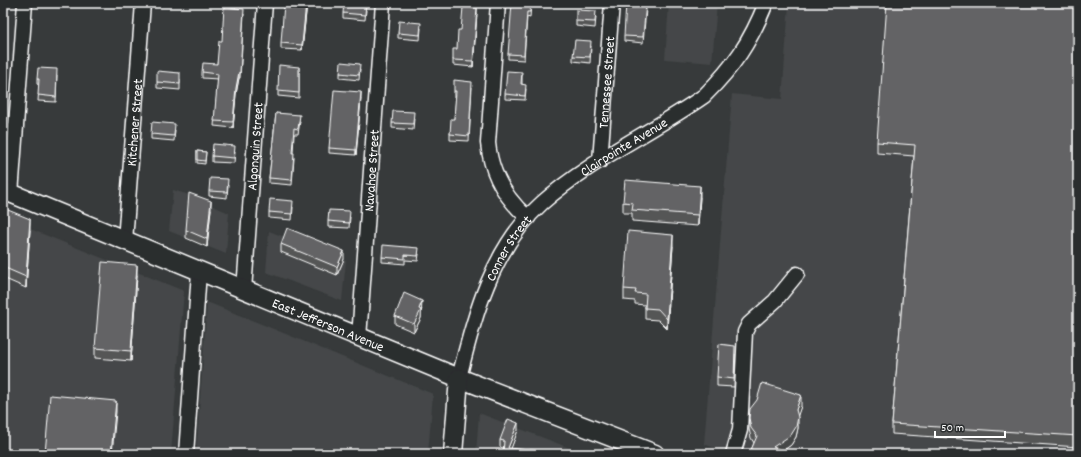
<svg xmlns="http://www.w3.org/2000/svg" width="1081" height="457" font-family="Dekko,sans-serif">
<style>
.built{fill:#444748}
.lines{fill:none;stroke-linecap:round;stroke-linejoin:round}
.minor-casing{stroke:#fff;stroke-width:17}
.major-casing{stroke:#fff;stroke-width:21}
.minor{stroke:#2a2d2e;stroke-width:14}
.major{stroke:#2a2d2e;stroke-width:18}
.wall{fill:#555657;stroke:#fff}
.shaded-wall{fill:#454647;stroke:#fff}
.building{fill:#636465;stroke:#fff}
.labels{text-anchor:middle;stroke-width:3;stroke-linejoin:round;paint-order:stroke}
.street-label{font-size:14px;fill:#fff;stroke:#2a2d2e}
</style>
<rect width="100%" height="100%" fill="#373a3b"/>
<filter id="ink" filterUnits="userSpaceOnUse"><feTurbulence type="fractalNoise" baseFrequency=".025" numOctaves="2"/><feDisplacementMap in="SourceGraphic" scale="8" xChannelSelector="R" yChannelSelector="G"/><feConvolveMatrix kernelMatrix="1 2 1 2 8 2 1 2 1" color-interpolation-filters="sRGB"/></filter>
<g filter="url(#ink)">
<!-- built -->
<path class="built" d="M669 3H717L712 63 665 59Z
M789 3H1078V454H731L704 444 732 94 782 99Z
M173 190 186 194 229 213 226 254 169 231Z
M3 218 184 291 171 454H3Z
M269 231 346 261 342 301 266 272Z
M207 302 433 394 428 454H196Z
M479 413 585 454H476Z"/>
<g class="lines">
<defs>
<g id="minor">
<path d="M498 3 488 143C491 174 505 198 528 218"/>
<path id="s1" d="M600 161 612 3"/>
<path d="M11 194 25 3"/>
<path id="s2" d="M125 241 143 3"/>
<path id="s3" d="M244 290 265 3"/>
<path id="s4" d="M359 338 383 3"/>
<path id="s5" d="M459 378C474 316 492 248 542 203 590 160 651 133 704 96 734 66 750 43 766 3"/>
<path d="M186 454 199 272"/>
<path d="M733 454 740 430 745 332 749 324 775 301 797 274"/>
</g>
<g id="major">
<path id="s6" d="M3 190 459 378 655 454"/>
<path d="M453 454 459 378"/>
</g>
</defs>
<!-- minor casing -->
<use href="#minor" class="minor-casing"/>
<!-- major casing -->
<use href="#major" class="major-casing"/>
<!-- minor -->
<use href="#minor" class="minor"/>
<!-- major -->
<use href="#major" class="major"/>
</g>
<!-- wall -->
<path class="wall" d="M307 3 302 50 281 49V43Z
M531 3 530 18 527 17 524 60 508 59V54Z
M1078 3V447L892 434V424L914 156 877 153V142Z
M646 9 643 43 624 41V36Z
M366 10 365 20 343 18V13Z
M477 13 473 67 453 65V60L457 49 461 30Z
M244 14 240 78H239L236 94 233 128 214 126 218 79 202 78V72L217 64 222 41Z
M596 17 595 28 576 26V21Z
M421 28 420 40 398 38V33Z
M591 46 590 63 573 61V56Z
M299 67V98L278 96V91Z
M360 69 359 80 340 78V73Z
M57 75 56 102 38 101 39 85 37 84V79Z
M522 76V84L526 89 525 100 505 99V94Z
M180 79V90L157 88V82Z
M472 87 469 141 450 140V134L454 119 456 97H454V91Z
M361 98 356 155 329 153V148Z
M276 113 300 121 298 134H294L293 153 294 158 292 185 269 183V178Z
M414 118 413 130 392 128V123Z
M175 130 174 141 151 139V134Z
M197 151 206 152 205 164 197 163Z
M235 152 234 163 212 162V156Z
M228 185 227 198 209 196V191Z
M700 197 698 226 632 221V213H623V202Z
M293 207 292 220 269 218V212Z
M3 208 30 230 26 288 3 278Z
M211 209 207 247 186 238V230Z
M350 217 349 228 328 227V221Z
M281 244 344 259 337 275 281 252Z
M673 246 667 329 658 320 645 319V305L635 304V301L624 300V289Z
M419 254 418 261 405 260V264L382 262V257Z
M137 275 131 361 95 358V348Z
M422 309 421 311V318L414 332 395 324V316Z
M735 354 734 387 717 386V377Z
M801 406 797 416 798 428 796 437 791 445 781 452V454H751V450L754 443 751 438 749 429V418Z
M518 430 511 448H503L500 447V440Z"/>
<!-- shaded-wall -->
<path class="shaded-wall" d="M306 3H307L302 50V45Z
M477 8V13L473 67V61Z
M239 72V78L236 94 233 128 236 88Z
M361 92V98L356 155V150Z
M700 186V197L698 226V215Z
M211 201V209L207 247V239Z
M30 219V230L26 288V277Z
M673 235V246L667 329V319Z
M344 251V259L337 275V267Z
M137 265V275L131 361V351Z
M422 301 421 318 414 332V324Z
M801 395V406L796 421V410Z
M116 401V412L112 454H111Z
M798 417V428L796 437 791 445 781 452V454H780L773 447Z
M518 423V430L509 454 508 448Z"/>
<!-- building -->
<path class="building" d="M284 3H306L302 45 281 43Z
M344 3 366 4 365 15 343 13Z
M512 3H530V12H527L524 55 508 54Z
M626 3H646L643 37 624 36Z
M887 3H1078V436L892 424 915 145 877 142Z
M224 7 244 9 240 73 239 72 236 88 233 122 214 121 218 74 202 72 203 63 217 64 219 41H222Z
M463 7 477 8 473 61 453 60V49H457L458 30H461Z
M576 10 596 11 595 22 576 21Z
M399 21 421 23 420 35 398 33Z
M575 40 591 41 590 57 573 56Z
M341 62 360 64 359 75 340 73Z
M279 65 299 67V93L278 91Z
M38 68 57 69 56 97 38 95 39 79H37Z
M157 71 180 73V84L157 82Z
M507 71 522 72 521 84 526 85 525 96 505 94Z
M454 80 472 82 469 136 450 134 451 119H454L456 91H454Z
M334 90 361 92 356 150 329 148Z
M393 111 414 112 413 124 392 123Z
M276 113 300 115 298 129 294 128 292 153H294L292 180 269 178Z
M152 122 175 124 174 136 151 134Z
M213 144 235 146 234 158 212 156Z
M197 151 206 152 205 161 197 160Z
M210 178 228 179 227 192 209 191Z
M625 180 700 186 698 215 632 210 633 203 623 202Z
M189 193 211 201 207 239 186 230Z
M270 199 293 201 292 214 269 212Z
M3 208 30 219 26 277 3 267Z
M329 210 350 211 349 223 328 221Z
M287 228 344 251 337 267 281 244Z
M628 231 673 235 667 319 658 309 645 308 646 294 635 293 636 290 624 289Z
M383 245 419 248 418 256 405 255V259L382 257Z
M102 262 137 265 131 351 95 348Z
M404 293 422 301 419 309 421 310 414 324 395 316Z
M719 344 735 346 734 379 717 377Z
M762 383 801 395 796 410 798 417 796 427 791 435 773 447 781 450 780 454H761L751 450 757 436 751 428 749 418 750 409 757 400Z
M50 395 116 401 111 454H45Z
M508 419 518 423 508 448 541 451 540 454H503L504 441 500 440Z"/>
</g>
<g class="labels">
<!-- street labels -->
<g class="street-label">
<text dy="5" stroke="none"><textPath href="#s1" startOffset="79">Tennessee Street</textPath></text>
<text dy="5" stroke="none"><textPath href="#s2" startOffset="119">Kitchener Street</textPath></text>
<text dy="5" stroke="none"><textPath href="#s3" startOffset="144">Algonquin Street</textPath></text>
<text dy="5" stroke="none"><textPath href="#s5" startOffset="296">Clairpointe Avenue</textPath></text>
<text dy="5" stroke="none"><textPath href="#s4" startOffset="168">Navahoe Street</textPath></text>
<text dy="5" stroke="none"><textPath href="#s5" startOffset="140">Conner Street</textPath></text>
<text dy="5" stroke="none"><textPath href="#s6" startOffset="352">East Jefferson Avenue</textPath></text>
</g>
</g>
<!-- margin -->
<rect width="1081" height="457" fill="none" stroke="#2a2d2e" stroke-width="16"/>
<rect x="8" y="8" width="1065" height="441" fill="none" stroke="#fff" stroke-width="1.5" filter="url(#ink)"/>
<!-- scale -->
<path d="M935 431v6h70v-6" fill="none" stroke="#ffffff" stroke-width="2"/>
<text x="941" y="431" font-size="12" fill="#ffffff" stroke="#2a2d2e" stroke-width="3" paint-order="stroke">50 m</text>
</svg>
